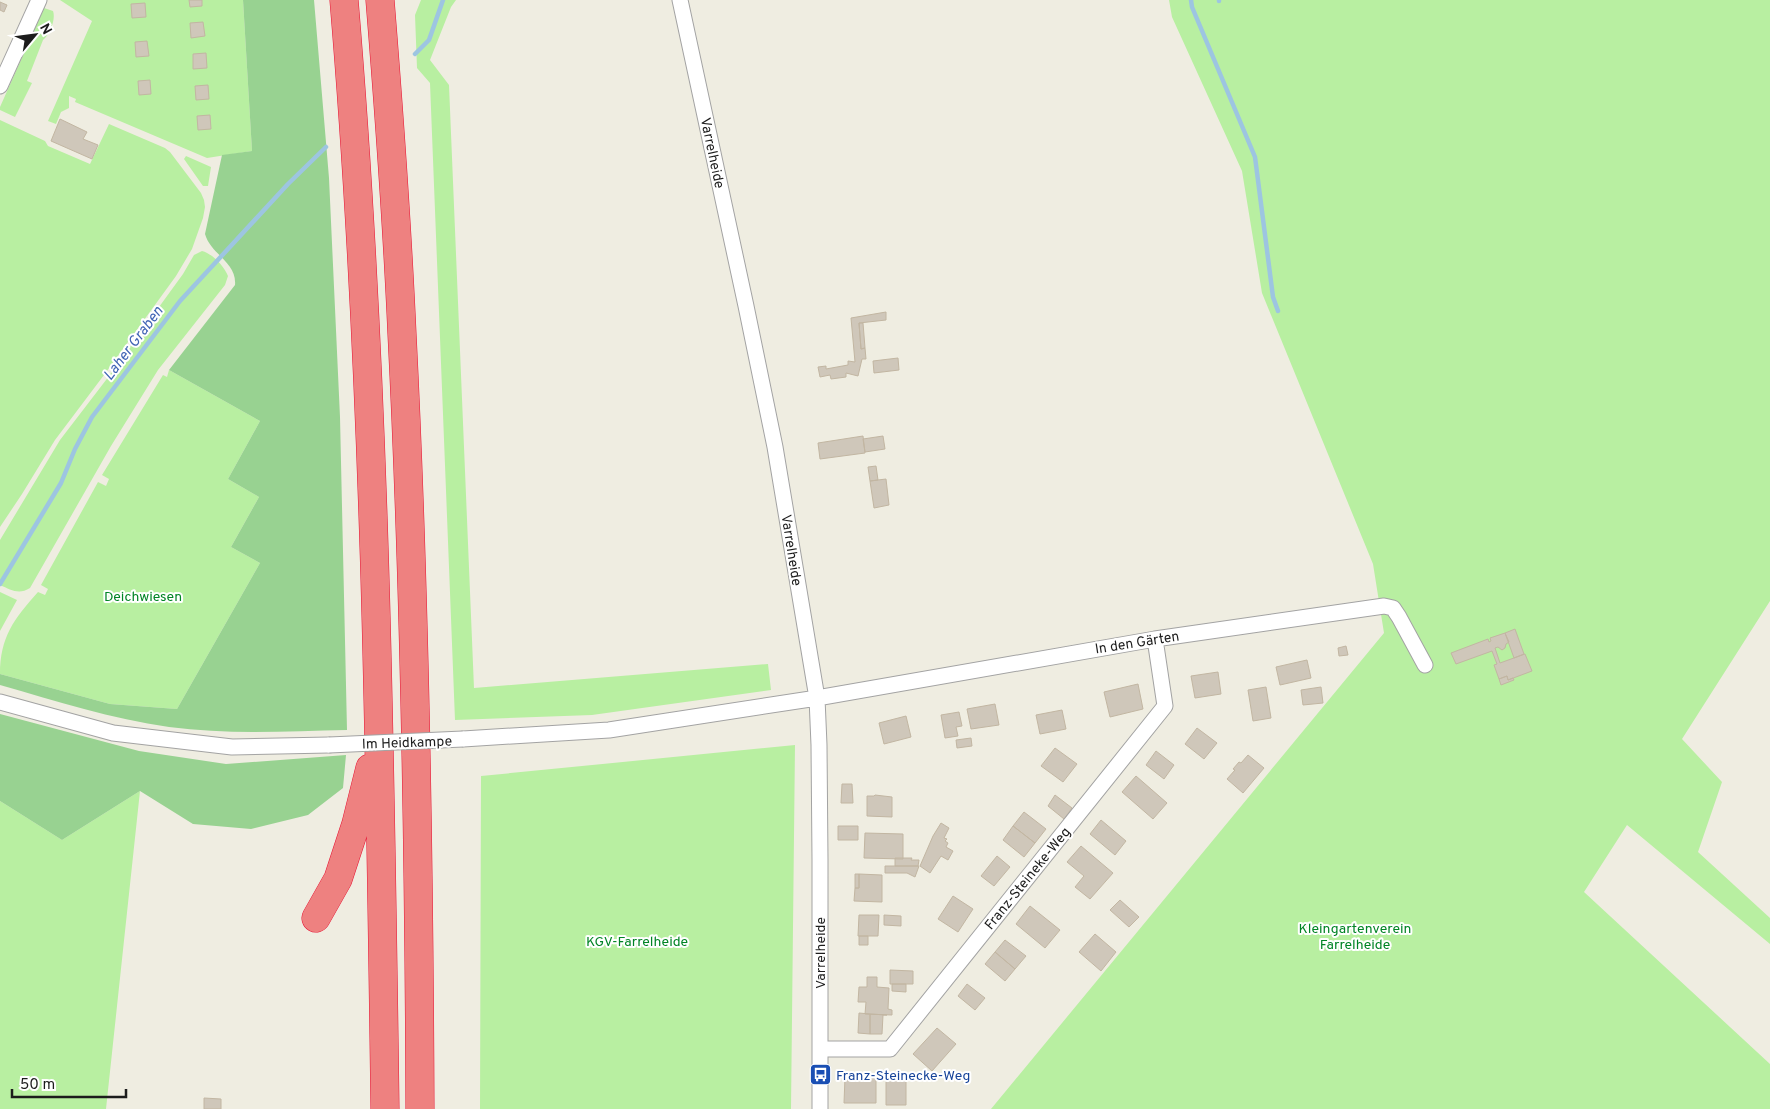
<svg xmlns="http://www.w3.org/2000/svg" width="1770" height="1109" font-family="Overpass,sans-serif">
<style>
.grass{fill:#b8efa1}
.forest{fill:#98d291}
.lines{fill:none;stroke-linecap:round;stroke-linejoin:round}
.stream{stroke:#9dc5e1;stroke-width:4.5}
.building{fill:#cfc7ba;stroke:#c2b6a2}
.minor-casing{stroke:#a3a3a3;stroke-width:17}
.motorway-casing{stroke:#e71333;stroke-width:29}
.minor{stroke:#fff;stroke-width:15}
.motorway{stroke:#ee8180;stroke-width:28}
.minor-bridge-casing{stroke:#a3a3a3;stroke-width:17;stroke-linecap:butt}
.minor-bridge{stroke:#fff;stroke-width:15}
.labels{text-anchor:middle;stroke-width:4;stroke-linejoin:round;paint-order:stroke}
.street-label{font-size:14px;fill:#1c1c1c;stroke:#fff}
.park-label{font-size:14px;fill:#018425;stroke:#fff}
.transit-label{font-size:14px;fill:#164399;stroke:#fff;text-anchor:start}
.water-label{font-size:15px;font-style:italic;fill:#4064b4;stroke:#fff}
</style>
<rect width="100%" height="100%" fill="#efede1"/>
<!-- grass -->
<path class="grass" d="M60 0H243L252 151 207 158 75 102 76 99 69 96V108L61 112 56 124 48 121 92 21Z
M421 0H456L451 7 430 60 449 85 474 688 768 664 771 690 592 715 455 720 430 83 417 68 415 15Z
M1169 0H1770V601L1682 739 1722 782 1698 852 1770 918V944L1627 825 1584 892 1770 1064V1109H991L1384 633 1373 564 1262 293 1242 171 1172 17Z
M44 8 53 11C56 19 50 34 43 40L27 81 32 83 15 117 0 110V107Z
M0 120 45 141 48 146 90 164 109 124 165 148 170 152 201 193 204 200 205 207 203 218 192 249 176 276 104 375 55 440 22 494 0 527Z
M186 156 211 167 208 186H203L184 159Z
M202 251C213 254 224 266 228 276L225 285 158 370 111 446 30 588C19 595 11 590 0 585V540L60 440 106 380 183 274 194 255Z
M169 370 260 421 228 479 259 497 231 547 260 563 177 709 110 704 0 674C0 637 14 619 38 592L45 595 48 589 41 585 98 482 106 486 109 479 102 475 163 375 167 377Z
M0 592 17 600 0 631Z
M795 745 791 1109H480L481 776Z
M140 791 106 1109H0V801L62 840Z"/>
<!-- forest -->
<path class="forest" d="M243 0H314L329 178 340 417 347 730C288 731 228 735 169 727 112 719 56 701 0 685V674L110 704 177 709 260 563 231 547 259 497 228 479 260 421 169 370 235 285C237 262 211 255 205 234L222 155 252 151Z
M0 714 139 751 226 764 346 755 343 788 308 815 251 829 193 824 140 791 62 840 0 801Z"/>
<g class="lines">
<!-- stream -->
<path class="stream" d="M1191 0 1192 7 1255 157 1273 297 1278 311
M1219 1V0
M415 54 429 40 443 0
M0 584 61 483 75 449 92 417 180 301 288 184 326 147"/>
</g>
<!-- building -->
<path class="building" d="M189 0H202V6L190 7Z
M0 2 7 5 4 12 0 10Z
M145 3 146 17 132 18 131 4Z
M203 22 205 36 191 38 190 23Z
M147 41 149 56 136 57 135 42Z
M206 53 207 68 193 69V54Z
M150 80 151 94 139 95 138 81Z
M208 85 209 99 196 100 195 86Z
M210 115 211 129 198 130 197 116Z
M60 119 87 132 83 139 98 145 92 159 51 141Z
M886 312V320L859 323 861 349 865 348 866 359H862L858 376 846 373V377L831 379 830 375 820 377 818 367 826 366V369L848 365V361L855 362 851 318Z
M859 323H863L865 348 861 349Z
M898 358 899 370 874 373 873 361Z
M863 436 865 453 820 459 818 443Z
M883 436 885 449 865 452 863 439Z
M876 466 878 480 870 481 868 467Z
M886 479 889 505 874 508 870 481Z
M1515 629 1524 654 1514 658 1505 633Z
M1505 633 1509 642 1506 644 1505 648 1502 650 1498 647 1495 648 1500 663 1525 654 1532 671 1508 680 1507 676 1499 679 1494 665 1497 664 1492 651 1456 664 1451 653 1488 639 1489 642 1491 641 1490 638Z
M1346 646 1348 655 1339 656 1338 648Z
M1307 660 1311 678 1280 685 1276 667Z
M1218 672 1221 694 1195 698 1191 676Z
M1507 676 1508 680 1513 678 1514 680 1501 685 1499 679Z
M1138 684 1143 709 1110 717 1104 692Z
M1266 687 1271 718 1253 721 1248 690Z
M1321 687 1323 703 1303 705 1301 690Z
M995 704 999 725 971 729 967 709Z
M1062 710 1066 729 1040 734 1036 715Z
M959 712 962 726 956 727 958 736 945 738 941 715Z
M906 716 911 737 884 744 879 723Z
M1197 728 1217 743 1204 759 1185 744Z
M971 738 972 746 957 748 956 740Z
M1055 748 1077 764 1063 782 1041 766Z
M1156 751 1174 765 1164 779 1146 765Z
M1248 755 1264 768 1243 793 1227 779 1235 770 1233 769 1239 762 1241 763Z
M1136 776 1167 803 1153 819 1122 792Z
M842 784H852L853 803H841Z
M875 795 892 797V817L867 816V796H874Z
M1055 795 1072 808 1064 819 1048 806Z
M1024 812 1046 829 1035 843 1013 826Z
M1101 820 1126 841 1115 855 1090 834Z
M941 823 949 828 944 838 947 839 945 841 948 843 946 847 953 851 948 860 941 856 930 873 920 866 933 836Z
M838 826H858V840H838Z
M1013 826 1035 843 1024 857 1003 840Z
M865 833 903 834V859L864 858Z
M1081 846 1113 873 1090 899 1075 887 1084 876 1067 862Z
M997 856 1010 867 994 886 981 876Z
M895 858H912L911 860H919L918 866H895Z
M885 866H919L915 877 907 873H885Z
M855 874H859V888H855Z
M859 874 882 875V902L854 901 855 888H859Z
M953 896 973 909 958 932 938 919Z
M1120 900 1139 917 1129 927 1110 910Z
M1030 906 1060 930 1045 948 1016 924Z
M859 915H879L878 936H858Z
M884 915 901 916V926L884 925Z
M1095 934 1116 952 1101 971 1079 952Z
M859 936H868V945H859Z
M1005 940 1026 956 1015 969 995 952Z
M995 952 1015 969 1005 981 985 964Z
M890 970 913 971V984H890Z
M867 977H877V987L889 988 888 1009 892 1010V1015L865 1014 866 1002H858L859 987H867Z
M892 984H906V992L892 991Z
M967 984 985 998 975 1010 958 996Z
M859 1013 870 1014V1034L858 1033Z
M870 1014 887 1015H883L882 1034H870Z
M937 1028 956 1044 932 1071 913 1054Z
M845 1077H876V1103H844Z
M886 1079H906V1105H886Z
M204 1098 221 1099V1109H204Z"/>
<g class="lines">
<defs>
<path id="minor" d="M680 0 746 306 775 447 817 698 819 745 820 859V1109
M0 86 39 0
M0 702 113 733 232 747 329 745
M463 739 609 730 817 698 1155 639 1384 606 1393 608 1399 617 1425 665
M820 1049H890L1165 706 1155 639"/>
<path id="motorway" d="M344 0C375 369 380 739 385 1109
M380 0C389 111 397 223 402 334 415 592 419 851 420 1109
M316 918 338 879 356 824 370 768"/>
</defs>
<!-- minor casing -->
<use href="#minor" class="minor-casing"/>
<!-- motorway casing -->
<use href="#motorway" class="motorway-casing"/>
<!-- minor -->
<use href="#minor" class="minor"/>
<!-- motorway -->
<use href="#motorway" class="motorway"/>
<defs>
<path id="minor-bridge" d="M329 745 463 739"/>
</defs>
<!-- minor-bridge casing -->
<use href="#minor-bridge" class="minor-bridge-casing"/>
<!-- minor-bridge -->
<use href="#minor-bridge" class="minor-bridge"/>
</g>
<!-- icons -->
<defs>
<symbol id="bus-square" viewBox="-11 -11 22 22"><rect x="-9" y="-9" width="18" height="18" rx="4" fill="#1a4fb4" stroke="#fff"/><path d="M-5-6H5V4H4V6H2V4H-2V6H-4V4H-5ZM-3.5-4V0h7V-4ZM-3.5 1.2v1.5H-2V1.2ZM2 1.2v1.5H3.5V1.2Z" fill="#fff"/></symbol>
</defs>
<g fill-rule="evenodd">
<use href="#bus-square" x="808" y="1062" width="25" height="25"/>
</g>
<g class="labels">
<!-- street labels -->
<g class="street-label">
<text transform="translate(713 153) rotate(78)" y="5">Varrelheide</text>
<text transform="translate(792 550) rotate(81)" y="5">Varrelheide</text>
<text transform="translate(1137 642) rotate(-9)" y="5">In den Gärten</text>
<text transform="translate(407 742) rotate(-2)" y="5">Im Heidkampe</text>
<text transform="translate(1027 878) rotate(-51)" y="5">Franz-Steineke-Weg</text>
<text transform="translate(820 953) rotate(-90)" y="5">Varrelheide</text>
</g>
<!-- park labels -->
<g class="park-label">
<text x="143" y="601">Deichwiesen</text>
<text x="1355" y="933">Kleingartenverein<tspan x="1355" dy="16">Farrelheide</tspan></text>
<text x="637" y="946">KGV-Farrelheide</text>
</g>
<!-- transit labels -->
<g class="transit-label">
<text x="836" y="1080">Franz-Steinecke-Weg</text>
</g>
<!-- water labels -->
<g class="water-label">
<text transform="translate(133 343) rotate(-53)" y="5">Laher Graben</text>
</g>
</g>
<!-- north arrow -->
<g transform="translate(35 35) rotate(61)" stroke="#ffffff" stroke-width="4" paint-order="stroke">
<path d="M0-4L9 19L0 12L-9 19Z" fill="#1c1c1c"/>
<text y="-8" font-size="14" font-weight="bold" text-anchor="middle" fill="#1c1c1c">N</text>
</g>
<!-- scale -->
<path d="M12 1089v8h114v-8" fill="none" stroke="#1c1c1c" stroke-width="2.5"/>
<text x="20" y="1089" font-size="15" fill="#1c1c1c" stroke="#ffffff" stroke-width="4" paint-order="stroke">50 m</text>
</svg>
